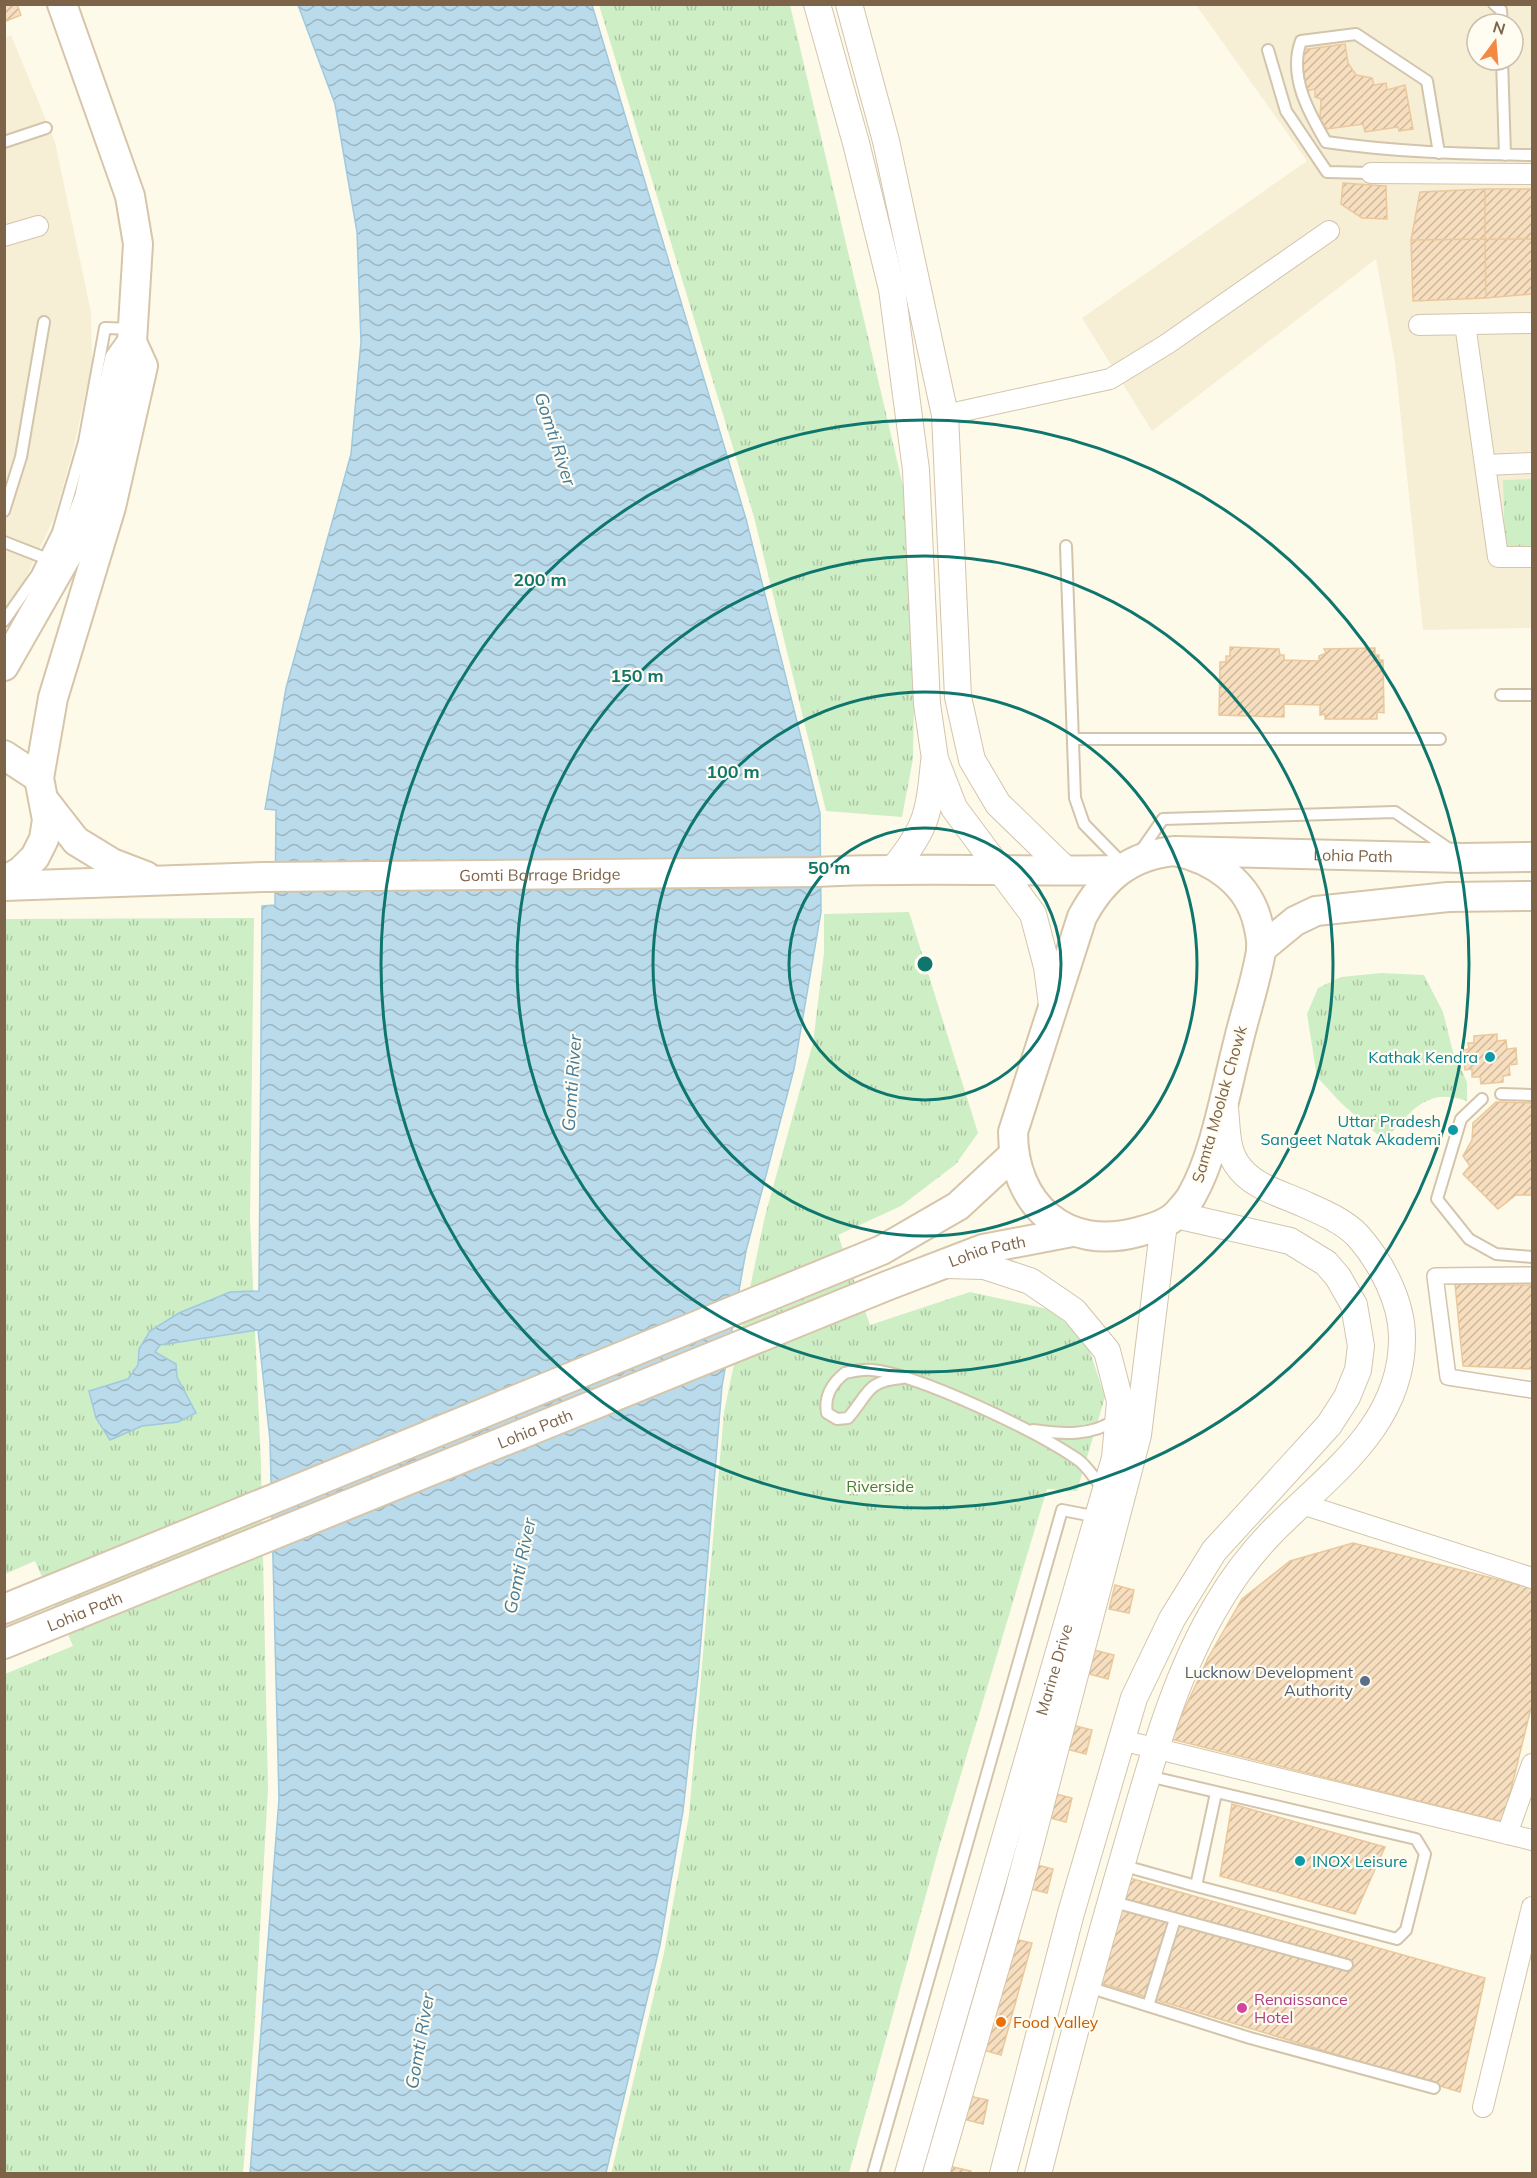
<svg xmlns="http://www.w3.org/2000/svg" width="1537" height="2178" font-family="Mulish,sans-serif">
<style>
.residential{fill:#f7eed6;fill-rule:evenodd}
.park{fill:url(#park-tufts)}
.water{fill:url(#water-waves);stroke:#9fc9de;stroke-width:1.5}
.building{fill:url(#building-hatch);stroke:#ebc89c;stroke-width:1.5}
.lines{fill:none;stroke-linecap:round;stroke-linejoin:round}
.service-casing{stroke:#d3c4ac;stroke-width:14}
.pedestrian-casing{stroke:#d3c4ac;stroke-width:18}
.minor-casing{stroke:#d3c4ac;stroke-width:22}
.tertiary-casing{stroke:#d3c4ac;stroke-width:28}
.secondary-casing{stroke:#d7c5aa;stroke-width:32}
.service{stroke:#fff;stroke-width:10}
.pedestrian{stroke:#fff;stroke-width:15}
.minor{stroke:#fff;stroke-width:20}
.tertiary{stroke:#fff;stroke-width:26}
.secondary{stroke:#fff;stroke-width:28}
.ring{fill:none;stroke:#0f766e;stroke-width:3}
.culture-dot{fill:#0f9aa8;stroke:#fffcf1;stroke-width:2}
.service-dot{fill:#5c6f8a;stroke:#fffcf1;stroke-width:2}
.hotel-dot{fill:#d1479c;stroke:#fffcf1;stroke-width:2}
.food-dot{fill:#e8710a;stroke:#fffcf1;stroke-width:2}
.labels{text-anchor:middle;stroke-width:4.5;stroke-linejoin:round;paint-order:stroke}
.street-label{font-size:16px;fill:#7d6449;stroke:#fffcf1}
.culture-label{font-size:16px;fill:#0d838f;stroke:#fffcf1;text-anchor:end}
.park-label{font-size:16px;fill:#447d3c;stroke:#fffcf1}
.service-label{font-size:16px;fill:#4e5e75;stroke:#fffcf1;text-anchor:end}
.hotel-label{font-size:16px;fill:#b23c85;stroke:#fffcf1;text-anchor:start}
.food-label{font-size:16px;fill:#c56008;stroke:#fffcf1;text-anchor:start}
.water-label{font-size:18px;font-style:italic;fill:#427b9a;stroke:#fffcf1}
.centre{fill:#0f766e;stroke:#fffcf1;stroke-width:3}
.ring-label{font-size:18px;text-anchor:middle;font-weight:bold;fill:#0f766e;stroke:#fffcf1;stroke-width:4.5;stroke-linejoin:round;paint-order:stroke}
</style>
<defs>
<pattern id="park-tufts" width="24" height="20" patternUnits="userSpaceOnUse" patternTransform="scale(1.5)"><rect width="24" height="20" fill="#ceeec5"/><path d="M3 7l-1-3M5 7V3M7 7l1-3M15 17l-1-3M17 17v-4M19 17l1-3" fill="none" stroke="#acc4a2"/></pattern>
<pattern id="water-waves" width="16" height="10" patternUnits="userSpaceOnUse" patternTransform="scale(1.5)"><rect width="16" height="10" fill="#badbeb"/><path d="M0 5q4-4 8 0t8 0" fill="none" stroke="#9cb5c0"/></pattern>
<pattern id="building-hatch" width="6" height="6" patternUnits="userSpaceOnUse" patternTransform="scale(1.5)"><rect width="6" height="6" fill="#f7debe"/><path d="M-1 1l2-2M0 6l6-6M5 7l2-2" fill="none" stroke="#cdb89c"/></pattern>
</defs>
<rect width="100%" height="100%" fill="#fefae9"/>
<!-- residential -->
<path class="residential" d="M1196 5H1532V628L1423 630 1395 362 1376 259 1152 431 1082 318 1307 161ZM1477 24H1513V60H1477Z
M11 35 55 142 91 312 92 363 73 451 54 518 19 592 5 609 4 38Z"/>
<!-- park -->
<path class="park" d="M599 5H790L904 490 915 654 913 759 902 817 826 811 754 517Z
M1532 479V546L1505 547 1503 480Z
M909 912 978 1133 956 1164 901 1206 838 1235 870 1325 970 1292 1052 1310 1087 1343 1105 1397 1077 1491 1047 1489 940 1844 849 2173 611 2174 664 1953 689 1815 724 1412 765 1216 813 1043 824 953V914Z
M254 918 250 1219 261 1464 268 1789 254 2036 243 2173H5V1674L73 1646 35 1561 5 1574V919Z
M1381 973 1424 975 1443 1012 1453 1052 1467 1082V1101C1425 1086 1411 1113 1384 1140L1342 1104 1317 1077 1307 1014 1318 988 1341 977Z"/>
<!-- water -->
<path class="water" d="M298 5H592L746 519 820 813 821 912 794 1069 746 1251 722 1386 698 1676 683 1811 660 1945 606 2173H250L279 1799 270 1440 258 1330 160 1345 155 1352 176 1364 177 1377 196 1413 178 1422 142 1426 110 1440 96 1418 89 1391 128 1379 138 1365 139 1349 150 1331 179 1313 230 1292 259 1291 262 906 275 905 276 810 265 809 286 688 351 454 361 342 357 232 335 104Z"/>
<!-- building -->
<path class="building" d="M4 4H17L21 15 4 22Z
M1345 44 1348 63 1356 75 1372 78 1374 85 1386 83 1387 90 1405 85 1413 129 1399 131 1398 127 1365 132 1363 124 1327 129 1320 119 1321 99 1315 97V89L1306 91 1301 50Z
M1343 183 1386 186 1387 219 1362 218 1341 204Z
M1485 189H1532V239H1485Z
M1485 189V239L1411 240 1420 192Z
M1485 239H1532V294L1486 298Z
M1485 239 1486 298 1413 301 1411 240Z
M1230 647 1279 649 1280 655H1284V660L1319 661V656L1326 653 1324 649 1375 648V655H1379V660H1383L1384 713 1377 712V719H1325V714L1320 715V705L1284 704V717L1219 715 1220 662H1226V656H1230Z
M1497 1034V1041L1506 1040 1507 1049 1516 1048 1517 1064 1509 1065 1510 1075 1503 1076V1082L1481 1084 1480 1077H1472V1069L1465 1070 1463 1050 1469 1049 1468 1043H1474V1036Z
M1496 1102 1532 1103V1195H1516L1498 1209 1463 1174 1470 1166 1463 1156 1472 1140 1473 1123Z
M1455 1284 1532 1285V1369L1463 1366Z
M1353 1543 1532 1588V1704L1503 1822 1171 1739 1208 1658 1242 1599 1290 1561Z
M1115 1585 1134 1590 1129 1613 1109 1609Z
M1094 1650 1114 1655 1108 1679 1089 1674Z
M1072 1725 1092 1730 1086 1754 1066 1749Z
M1052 1793 1072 1798 1066 1822 1046 1817Z
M1232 1804 1385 1847 1355 1914 1220 1876Z
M1033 1864 1053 1869 1047 1893 1027 1888Z
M1126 1877 1485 1978 1460 2092 1094 1981Z
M1014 1939 1032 1943 1001 2055 983 2050Z
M969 2096 988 2100 983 2124 963 2119Z
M949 2166 971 2171V2174H947Z"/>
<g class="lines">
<defs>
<path id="service" d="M1494 4 1501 10 1502 24
M1268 50 1286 111 1327 172 1371 173
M1502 60 1505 155
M4 142 46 128
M1439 153 1427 81 1356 34 1301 41C1288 76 1309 113 1326 142 1395 152 1463 154 1532 155
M4 511 21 457 44 322
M4 542 45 558
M1066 546 1075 798 1084 824 1123 864
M4 621 37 574 58 532 84 442 105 328 133 329
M1501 695H1532
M1073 739H1440
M1140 852 1163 819 1395 812 1452 851
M1501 1094 1532 1095
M1482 1099 1461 1119 1437 1199 1469 1239 1496 1254 1532 1257
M902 1378C866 1381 869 1394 848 1418L837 1419 827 1413C824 1397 832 1383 845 1373 854 1371 863 1369 872 1370 920 1375 1036 1431 1077 1459 1089 1467 1094 1480 1104 1489
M1033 1430C1061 1434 1092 1437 1116 1419
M1148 1776 1416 1839 1425 1854 1406 1930 1397 1939 1196 1886
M1121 1865 1196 1886 1216 1793
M1110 1901 1347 1965
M1085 1986 1250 2038 1434 2088
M1148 2006 1175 1919
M873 2174 1062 1510 1098 1517"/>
<path id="pedestrian" d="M1532 1275 1435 1276 1448 1377 1532 1390"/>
<path id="minor" d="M1371 173 1532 174
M4 236 38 226
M1465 324 1498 557H1532
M1419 325 1532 323
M945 415 1110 379 1167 344 1329 231
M1485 465 1532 463
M1302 1504 1532 1578
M1121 1740 1532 1840
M1507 1834 1532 1764
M1483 2107 1532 1907"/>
<g id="tertiary">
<path d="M817 4 856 143 892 289 916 470 927 704 935 759 954 808 1033 914 1047 967 1052 1005"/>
<path d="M849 4 886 141 945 415 958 697 972 760 998 804 1067 871"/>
<path d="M894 868C927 828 929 813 934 762"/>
<path id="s1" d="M908 2174 1115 1458 1120 1401 1107 1351 1074 1311 1030 1281 984 1266 945 1265"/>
<path d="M936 2174 1017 1895 1138 1435 1164 1223"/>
<path d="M1003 2174 1071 1913 1134 1698 1172 1619 1214 1551 1329 1425 1347 1397 1358 1370 1361 1346 1354 1305 1338 1277 1326 1263 1290 1241 1176 1215"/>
<path d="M1038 2174C1066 2062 1096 1952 1128 1842 1152 1760 1174 1676 1218 1603 1232 1579 1252 1553 1271 1533 1327 1476 1403 1426 1402 1337 1402 1302 1381 1262 1358 1236 1344 1221 1322 1212 1304 1204 1280 1193 1251 1187 1236 1163 1226 1147 1227 1127 1225 1108"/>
</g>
<g id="secondary">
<path d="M4 666 69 552 89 498 119 360 132 342"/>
<path d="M4 755 39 778"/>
<path d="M44 800 76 841 112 863 146 876"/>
<path id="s2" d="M1175 851C1213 859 1249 883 1258 924 1260 932 1262 943 1261 951 1256 982 1245 1013 1238 1043 1226 1089 1215 1155 1192 1195 1189 1201 1183 1207 1178 1213 1168 1224 1152 1228 1138 1232 1065 1252 1013 1204 1013 1132L1082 917C1103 878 1130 855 1175 851L1463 858 1532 857"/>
<path d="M4 881 21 871 35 857 44 839 47 820 39 778 53 698 111 507 143 366 132 342 138 244 130 196 62 4"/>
<path id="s3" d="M4 886 264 877 815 872C916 867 1016 872 1117 870"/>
<path d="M1261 949 1295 921 1316 911 1448 897 1532 896"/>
<path d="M4 1609 882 1250 958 1206 1013 1155"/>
<path id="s4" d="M4 1644 889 1285 983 1249 1072 1232"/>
</g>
</defs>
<!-- service casing -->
<use href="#service" class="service-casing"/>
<!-- pedestrian casing -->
<use href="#pedestrian" class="pedestrian-casing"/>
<!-- minor casing -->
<use href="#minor" class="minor-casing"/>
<!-- tertiary casing -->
<use href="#tertiary" class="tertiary-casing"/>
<!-- secondary casing -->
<use href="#secondary" class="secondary-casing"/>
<!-- service -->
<use href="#service" class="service"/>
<!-- pedestrian -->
<use href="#pedestrian" class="pedestrian"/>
<!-- minor -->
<use href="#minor" class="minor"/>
<!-- tertiary -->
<use href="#tertiary" class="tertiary"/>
<!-- secondary -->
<use href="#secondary" class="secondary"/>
</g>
<!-- distance rings -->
<g class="ring">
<circle cx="925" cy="964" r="136"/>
<circle cx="925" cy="964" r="272"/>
<circle cx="925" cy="964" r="408"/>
<circle cx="925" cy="964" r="544"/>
</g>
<!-- markers -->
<g class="culture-dot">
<circle cx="1490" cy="1057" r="6"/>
<circle cx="1453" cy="1130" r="6"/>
<circle cx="1300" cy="1861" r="6"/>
</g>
<circle class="service-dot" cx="1365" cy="1681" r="6"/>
<circle class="hotel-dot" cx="1242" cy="2008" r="6"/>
<circle class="food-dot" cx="1001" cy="2022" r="6"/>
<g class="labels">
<!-- street labels -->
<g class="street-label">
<text dy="6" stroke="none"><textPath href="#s2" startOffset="1179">Lohia Path</textPath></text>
<text dy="6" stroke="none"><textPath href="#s3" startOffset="536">Gomti Barrage Bridge</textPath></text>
<text transform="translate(1219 1104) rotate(-74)" y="6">Samta Moolak Chowk</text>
<text dy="6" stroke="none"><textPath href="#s4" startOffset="1059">Lohia Path</textPath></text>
<text dy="6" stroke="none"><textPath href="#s4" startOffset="573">Lohia Path</textPath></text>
<text dy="6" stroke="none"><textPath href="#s4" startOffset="87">Lohia Path</textPath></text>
<text dy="6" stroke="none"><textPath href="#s1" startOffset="525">Marine Drive</textPath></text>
</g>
<!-- culture labels -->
<g class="culture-label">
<text x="1478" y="1063">Kathak Kendra</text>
<text x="1441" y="1127">Uttar Pradesh<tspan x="1441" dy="18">Sangeet Natak Akademi</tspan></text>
<text x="1312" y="1867" text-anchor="start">INOX Leisure</text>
</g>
<!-- park labels -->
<g class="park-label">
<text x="880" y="1492">Riverside</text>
</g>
<!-- service labels -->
<g class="service-label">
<text x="1353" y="1678">Lucknow Development<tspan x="1353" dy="18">Authority</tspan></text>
</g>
<!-- hotel labels -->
<g class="hotel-label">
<text x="1254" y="2005">Renaissance<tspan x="1254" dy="18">Hotel</tspan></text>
</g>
<!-- food labels -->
<g class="food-label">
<text x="1013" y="2028">Food Valley</text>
</g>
<!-- water labels -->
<g class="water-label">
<text transform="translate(555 439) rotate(72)" y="6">Gomti River</text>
<text transform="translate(572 1083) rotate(-86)" y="6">Gomti River</text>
<text transform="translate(520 1566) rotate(-78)" y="6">Gomti River</text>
<text transform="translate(420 2041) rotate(-80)" y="6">Gomti River</text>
</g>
</g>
<circle cx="925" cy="964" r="9" class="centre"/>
<g class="ring-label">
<text x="540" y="586">200 m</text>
<text x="637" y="682">150 m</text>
<text x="733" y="778">100 m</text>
<text x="829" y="874">50 m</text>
</g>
<!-- border -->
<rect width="1537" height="2178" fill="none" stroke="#7d6449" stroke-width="12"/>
<!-- north arrow -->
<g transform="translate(1495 42) rotate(16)"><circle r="28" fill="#fffcf1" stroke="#cbbfae" stroke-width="1.5"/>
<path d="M0-4.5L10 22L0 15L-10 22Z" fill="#f38943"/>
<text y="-9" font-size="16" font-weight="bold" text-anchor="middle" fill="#7d6449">N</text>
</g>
</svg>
